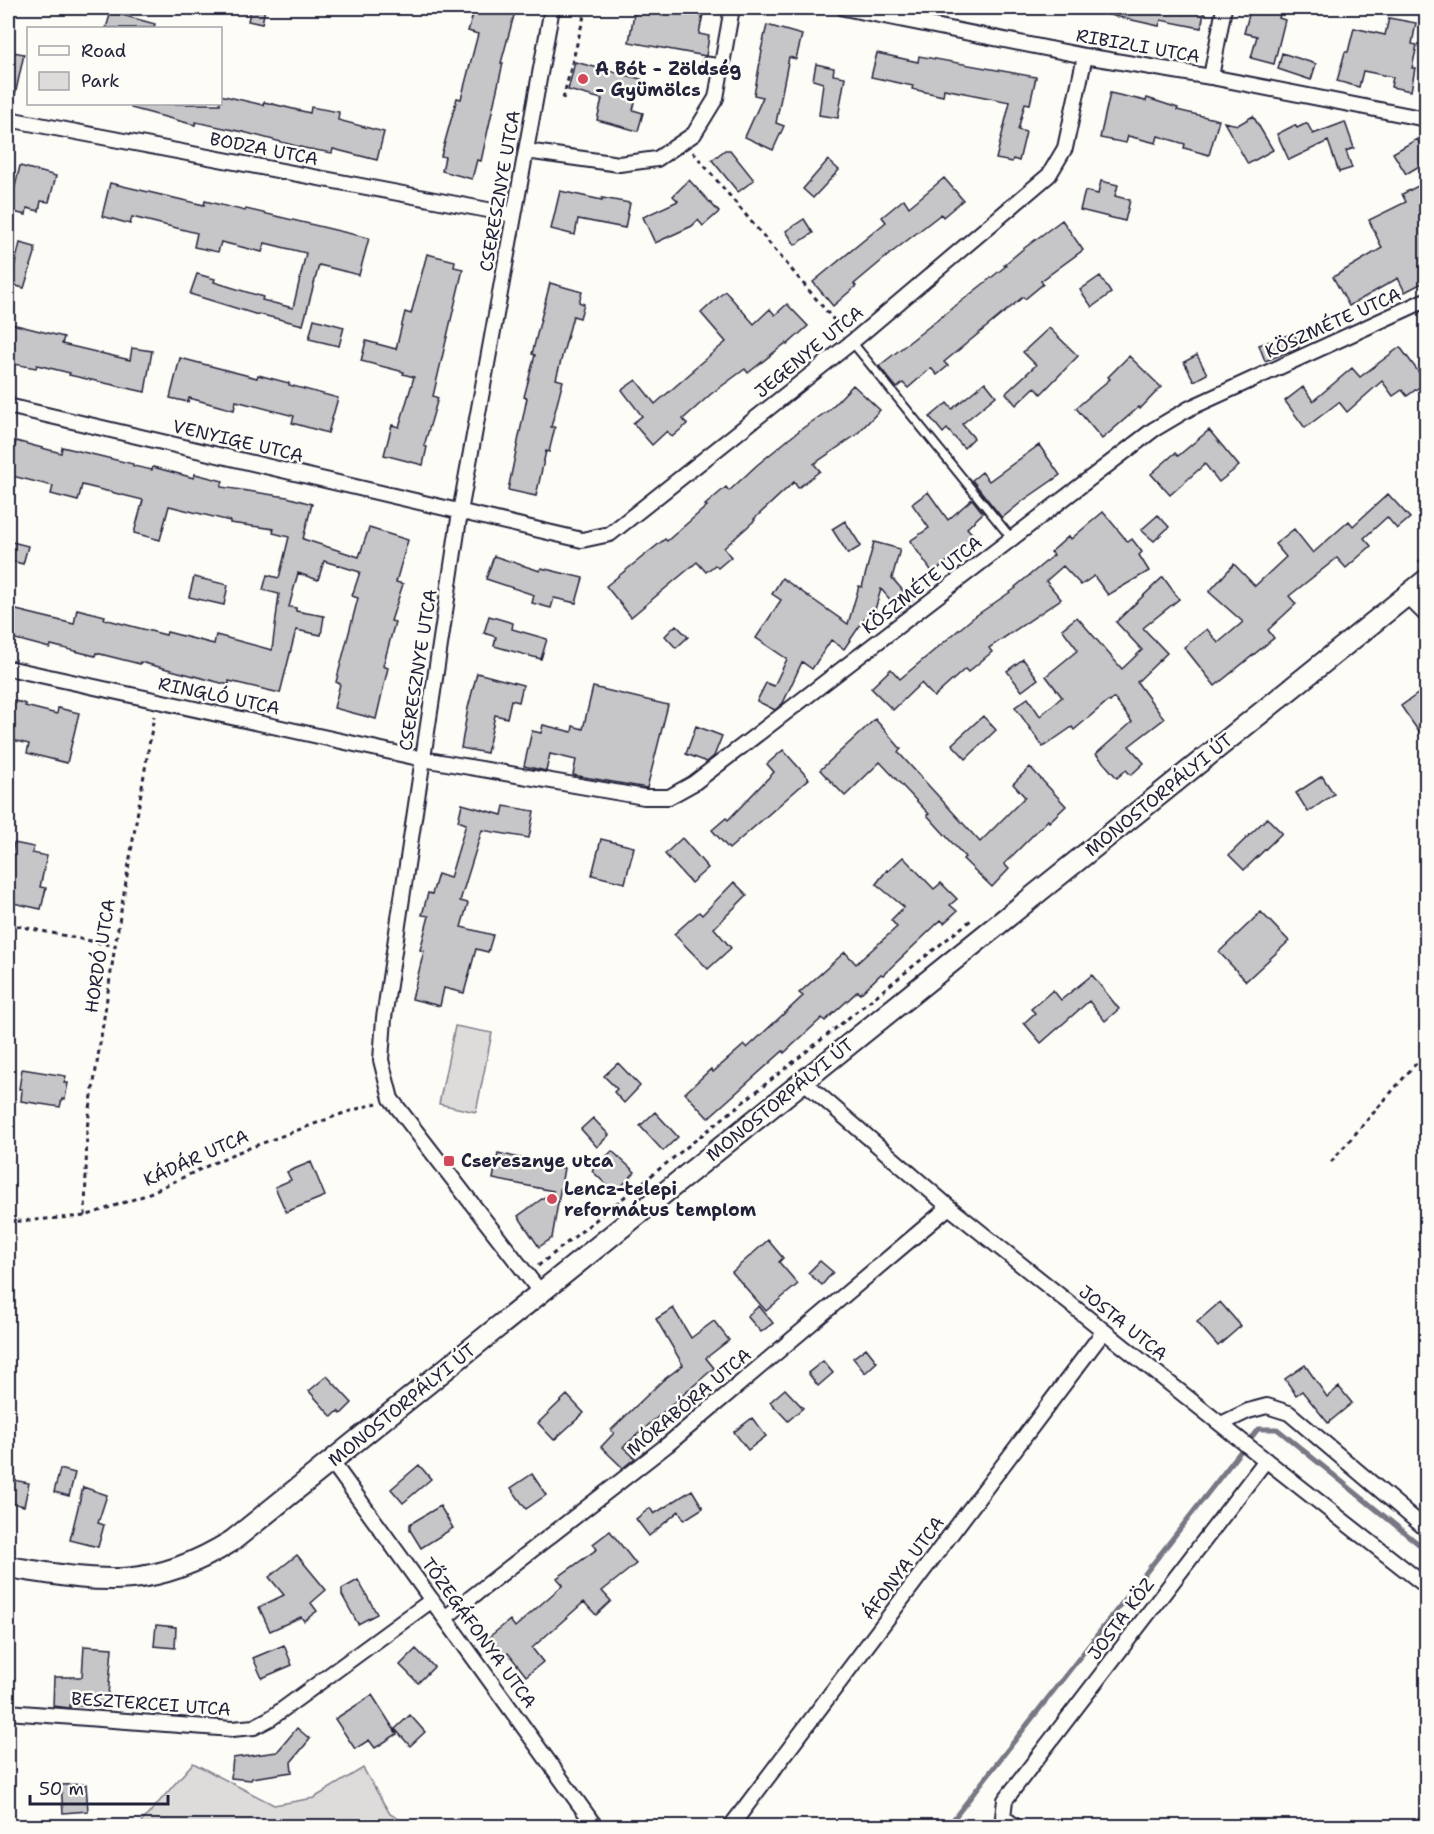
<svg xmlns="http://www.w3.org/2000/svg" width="1434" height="1834" font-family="'Shantell Sans',sans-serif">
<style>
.green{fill:#dddcdb;stroke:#807f8b;stroke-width:1.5}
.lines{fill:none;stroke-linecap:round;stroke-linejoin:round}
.stream{stroke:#787885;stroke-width:5}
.building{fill:#c6c6c8;stroke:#22223b;stroke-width:1.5}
.lane-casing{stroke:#22223b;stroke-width:11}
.street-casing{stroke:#22223b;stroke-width:18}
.secondary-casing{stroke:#22223b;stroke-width:24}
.path{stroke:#22223b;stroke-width:3;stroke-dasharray:4.5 4.5;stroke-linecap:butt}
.lane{stroke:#fdfcf7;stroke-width:7}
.street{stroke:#fdfcf7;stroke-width:14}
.secondary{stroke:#fdfcf7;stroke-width:20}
.poi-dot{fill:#d1495b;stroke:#fdfcf7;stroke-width:2}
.labels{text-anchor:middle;stroke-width:5;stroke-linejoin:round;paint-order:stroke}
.street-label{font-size:18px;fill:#22223b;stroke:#fdfcf7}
.poi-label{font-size:18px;font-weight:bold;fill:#22223b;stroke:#fdfcf7;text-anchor:start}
</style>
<rect width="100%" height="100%" fill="#fdfcf7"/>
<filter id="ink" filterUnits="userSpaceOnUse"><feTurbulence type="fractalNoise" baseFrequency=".0167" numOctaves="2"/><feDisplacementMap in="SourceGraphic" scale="12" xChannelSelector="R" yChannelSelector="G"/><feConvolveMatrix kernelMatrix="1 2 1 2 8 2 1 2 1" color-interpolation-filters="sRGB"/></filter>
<g filter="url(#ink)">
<!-- green -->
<path class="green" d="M455 1026 492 1033 476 1112 439 1104Z
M193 1763 274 1805 314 1798 363 1768 390 1814 411 1826H138Z"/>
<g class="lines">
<!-- stream -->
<path class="stream" d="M948 1826 1258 1429H1277L1426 1550"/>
</g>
<!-- building -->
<path class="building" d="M251 8H265L262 24 248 21Z
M475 8H516L501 63H503L481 161 477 160 472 179 442 171 445 157 441 156 457 98 461 99 478 34 468 31Z
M635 8H664L703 14 699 34 709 36 706 56 629 42Z
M1105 8H1205L1201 28 1161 20 1159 26 1105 14Z
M1264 8H1282L1279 18 1285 20 1274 64 1251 58 1257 36 1244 33 1250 11 1263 14Z
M111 12 155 24 154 28H106Z
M1389 18 1416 23 1412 44 1417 45 1412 68H1415L1411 91 1391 87 1393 77 1363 71 1359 87 1337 81 1345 52H1348L1354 28 1385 35Z
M767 25 802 35 796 59 789 57 776 123 784 126 773 150 745 137 763 97 754 95 762 51 761 50Z
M8 51 24 54 14 100 8 99Z
M877 53 918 62 919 56 1036 77 1030 104 1025 103 1018 130 1026 132 1019 161 1013 159 1012 162 996 159 1010 102 944 89 943 96 912 89 913 86 871 77Z
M1282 53 1316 64 1311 80 1278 69Z
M575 62 641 79 633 110 643 113 638 131 597 120 602 99 568 90Z
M816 64 834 68 833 75 845 77 838 118 819 115 823 83 813 80Z
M1110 93 1146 101 1147 98 1178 108 1177 110 1219 120 1209 155 1184 148 1185 144 1158 136 1156 143 1128 136 1126 143 1100 138Z
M220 95 263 105 264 102 310 113 311 107 339 112 338 120 384 132 377 160 333 149 332 153 304 148 243 132 196 122 195 125 131 108 132 104H220Z
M1253 116 1273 150 1248 164 1224 122 1238 125Z
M1345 122 1354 148 1346 151 1352 168 1339 172 1328 141 1289 160 1277 134 1295 125 1297 128 1307 123 1313 134Z
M1417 139 1426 155V162L1406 174 1393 153Z
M725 150H730L754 180 738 192 712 160Z
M828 160 839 170 813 198 803 189Z
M20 166 56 176 49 202 41 201 39 211 27 208 26 215 9 211Z
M944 178 963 200 943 217 941 214 891 253 854 284 856 286 833 306 813 282 886 222 882 217 904 199 909 207Z
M689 180 719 212 703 226 698 220 692 226 655 243 643 217 678 201 673 196Z
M1101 181 1118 185 1115 196 1130 200 1125 221 1080 210 1085 191 1098 194Z
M110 183 204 205 205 201 245 211 246 209 369 238 359 275 319 265 303 325 258 314V315L190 294 197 274 215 279 214 282 263 297 262 300 293 308 306 253 265 243 262 252 221 242 218 252 194 247 197 233 132 217 130 224 102 216Z
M1422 184 1426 193V281L1405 292 1398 278 1349 306 1333 277 1382 248 1369 220 1406 202 1402 194Z
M560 191 602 200V198L630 203 625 228 578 219 575 235 551 229Z
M804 219 813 233 795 245 786 231Z
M1062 220 1083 250 1041 281 1043 284 1025 299 1023 297 944 362 948 366 937 375 931 368 908 388 903 383 897 388 879 366 1006 266 1004 265 1023 249Z
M20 243 35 247V253L24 288 8 284V267L14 268Z
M427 254 455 261 454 267 463 269 433 396 438 398 424 446 427 447 423 465 384 455 392 425 399 427 414 377 403 374 404 372 361 361 366 341 396 349 405 312 411 314Z
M1100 276 1111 293 1092 307 1080 290Z
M550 283 582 292 579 302 584 304 580 318 573 316 556 379 563 381 551 427H555L549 452 546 451 536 496 508 490 527 398 524 397 535 355 532 354Z
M725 291 754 324 770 309 775 315 787 304 808 326 787 345 786 343 748 373 745 369 711 394 683 419 687 424 672 437 667 431 652 445 633 423 642 416 622 390 636 380 655 404 693 371 692 370 726 342 701 313Z
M314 319 344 327 339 346 309 339Z
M8 323 64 337 62 344 130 360 132 348 152 351 145 392 69 375 70 373 37 365 36 368 8 363Z
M1049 328 1078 356 1041 394 1035 387 1016 405 1006 393 1036 365 1023 352Z
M1294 333 1299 348 1265 361 1259 345Z
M1400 347 1426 382 1407 396 1402 390 1393 396 1382 381 1347 412 1339 402 1305 428 1285 401 1303 387 1313 401 1352 368 1360 377Z
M1197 355 1207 374 1194 381 1184 362Z
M1129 356 1161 387 1140 409 1139 407 1102 439 1076 408 1110 379 1108 377Z
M180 358 257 378 258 375 289 383V385L338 398 328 433 292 423 294 416 236 401 234 410 189 398 188 402 170 398Z
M985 382 996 396 962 424 974 438 964 448 947 429 943 433 930 417 947 403 952 409Z
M853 385 880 410 856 435 814 464 820 471 798 488 794 482 754 519 755 520 724 548 731 557 718 568 715 565 706 572 697 562 631 617 606 586 665 539 667 541 707 506 705 505 726 487 729 491 757 465 800 430 829 410Z
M1209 430 1239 466 1219 482 1205 464 1170 495 1151 474 1175 453 1178 456Z
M16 441 61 453 62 447 133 464V466L152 470 153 467 194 478 195 474 223 481 221 487 287 497 312 504 303 539 359 557 369 528 408 540 396 582 403 584 391 621 395 622 383 666 388 668 376 719 334 708 340 684 336 682 358 598 352 596 360 572 324 561 318 580 298 573 289 607 296 608V611L324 616 321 635 296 630 280 693 229 681V685L140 662V664L96 653 95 656 51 645 50 648 8 637V608L74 624 77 609 105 616 104 619 166 635 167 632 214 644 216 635 272 650 279 594 263 590 267 575 279 578 289 537 273 533 274 529 230 523V521L169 506 160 540 134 533 143 500 82 485 78 501 51 494 53 486 8 475Z
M1039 445 1060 475 1024 500 1002 518 972 480 982 472 989 481Z
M928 492 948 520 972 499 983 513 967 528 976 538 933 573 910 541 929 528 912 504Z
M1388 494 1410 518 1397 529 1387 517 1364 538 1371 546 1346 568 1337 558 1289 596 1296 604 1268 630 1274 638 1215 686 1184 647 1207 629 1218 643 1243 622 1209 592 1234 564 1255 586 1286 557 1275 544 1294 529 1313 553 1349 521 1353 526Z
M1103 512 1128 542 1132 539 1142 552 1139 555 1149 571 1108 595 1094 576 1081 585 1063 566 1046 581 1061 599 989 648 992 652 968 672 965 669 934 697 921 683 893 710 871 688 891 669 900 679 974 617 1016 588 1015 587 1054 555 1051 552 1069 536 1071 539Z
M1158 515 1169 527 1154 541 1141 530Z
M845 521 861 546 848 554 832 529Z
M8 541 28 546 23 564 8 560Z
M874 542 900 549 892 578 912 601 900 611 881 589 872 620 865 618 844 649 831 640 812 669 802 662 783 703 775 710 757 701 766 683 774 686 787 659 756 638 781 600 772 594 782 578 848 624 859 586 862 587Z
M494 556 540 571 541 568 583 578 576 603 554 598 551 608 532 603 534 595 486 579Z
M194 577 228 585 224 605 189 597Z
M1163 577 1179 599 1143 628 1167 653 1137 682 1164 719 1129 746 1144 763 1131 775 1126 770 1117 778 1096 754 1132 722 1114 698 1110 702 1108 701 1074 730 1072 727 1043 747 1015 707 1028 698 1040 716 1062 697 1046 676 1078 650 1062 629 1077 617 1122 669 1142 650 1116 622Z
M489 616 513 623 512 629 547 639 541 659 494 646 496 637 484 633Z
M676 625 688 637 676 648 665 636Z
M1023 659 1038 679 1022 691 1007 671Z
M477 673 523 685 519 702 511 700 507 718 495 715 487 753 461 748 468 708Z
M593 687 668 705 647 788 573 775 576 760 550 754 546 771 524 766 532 731 541 733 543 725 572 732 573 726 583 729Z
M1419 693 1426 704V742L1401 706Z
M8 699 26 704 25 706 57 714 58 708 79 713 67 763 27 753 29 744 8 739Z
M983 716 996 730 966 759 952 744Z
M875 719 901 749 898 752 980 842 1025 797 1013 784 1030 767 1066 806 1049 822 1048 820 1004 864 1009 869 992 887 963 859 965 857 927 815 929 814 880 762 845 796 820 770Z
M696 726 722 736 714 756 707 762 686 754Z
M783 750 809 779 729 849 712 830 726 818 728 820 774 772 767 764Z
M1322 776 1334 794 1308 812 1296 793Z
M462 804 502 815 504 806 534 811 529 838 482 830 460 901 468 903 461 927 493 935 488 952 476 949 464 993 444 988 440 1006 412 999 424 951 420 950 429 916 422 915 428 893 432 894 438 874 450 878 466 824 458 821Z
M1267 818 1282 833 1244 870 1229 855Z
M682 838 708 868 691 883 665 854Z
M601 839 634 847 625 883 592 875Z
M14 843 34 847 32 853 47 856 40 887 46 888 41 909 8 902V874Z
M903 857 934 889 941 883 957 899 950 905 957 911 944 923 941 920 883 975 881 974 860 994 858 991 825 1021 822 1018 784 1053 783 1051 708 1118 685 1093 711 1069 713 1072 744 1045 747 1048 803 996 799 993 845 952 856 964 897 927 891 920 904 907 876 884 887 870 888 871Z
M734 882 747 895 714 928 731 948 708 969 674 934 699 912 702 915Z
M1261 912 1289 941 1246 981 1219 952Z
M1092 975 1119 1009 1105 1021 1089 1001 1041 1043 1024 1023 1035 1013 1031 1009 1053 990 1061 1000Z
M618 1063 640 1086 624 1103 614 1092 617 1089 604 1076Z
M22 1069 66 1076 64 1083H68L65 1099H62L60 1107 21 1101 22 1089H19Z
M655 1112 678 1137 663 1151 640 1126Z
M593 1118 609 1135 597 1147 581 1129Z
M612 1151 635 1172 615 1193 592 1171Z
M498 1153 564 1168 552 1238 539 1247 518 1216 553 1191 493 1179Z
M311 1162 325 1196 286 1212 275 1187 291 1180 287 1172Z
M768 1240 783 1258 779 1262 798 1284 766 1311 732 1272Z
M820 1261 833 1272 822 1285 808 1273Z
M1220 1302 1241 1326 1218 1346 1197 1322Z
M759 1306 773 1323 761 1332 747 1316Z
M673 1308 691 1338 714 1321 729 1340 706 1358 714 1368 623 1447 635 1458 623 1468 601 1447 614 1433 611 1430 662 1381 683 1365 656 1319Z
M866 1348 877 1362 865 1373 853 1358Z
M823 1361 833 1373 818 1386 808 1373Z
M1305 1365 1327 1397 1339 1387 1352 1403 1328 1423 1302 1391 1296 1395 1285 1379Z
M327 1376 352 1403 341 1414 338 1411 332 1417 309 1391Z
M785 1389 803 1408 788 1421 770 1402Z
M567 1395 584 1413 554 1440 538 1423Z
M752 1418 766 1436 748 1450 734 1432Z
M419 1465 431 1479 403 1503 391 1489Z
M60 1469 75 1473 69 1496 54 1492Z
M532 1474 546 1495 526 1509 511 1488Z
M8 1479 29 1483 24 1506 8 1502Z
M83 1487 107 1495 98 1523 104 1525 98 1547 70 1540Z
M692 1490 703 1508 684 1520 679 1511 649 1536 636 1519 650 1508 654 1514Z
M440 1506 453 1528 421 1548 410 1530V1524Z
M610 1531 636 1564 602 1591 611 1601 596 1615 584 1602 532 1648 543 1662 526 1676 508 1653 504 1656 489 1637 510 1620 515 1627 563 1585 557 1578 597 1549 593 1544Z
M297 1555 326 1590 311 1603 317 1611 304 1621 301 1617 270 1631 259 1607 284 1595 269 1577Z
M358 1580 377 1614 358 1624 342 1595V1589Z
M156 1625 176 1627 175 1648 154 1646Z
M284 1645 292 1665 262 1678 253 1658Z
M84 1646 112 1648 107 1708 70 1705V1708L53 1706 54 1677H82Z
M416 1649 434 1667 418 1683 400 1665Z
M372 1695 397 1734 375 1748 369 1740 355 1749 335 1719Z
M410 1715 425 1732 410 1746 395 1729Z
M297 1728 310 1739 291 1762 292 1772 252 1778 251 1780 231 1778 233 1758 277 1752Z
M86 1784 88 1811 63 1813 61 1785Z"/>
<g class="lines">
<defs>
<path id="lane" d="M707 61 722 63
M852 342 1012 539"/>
<path id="street" d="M844 8 1085 56 1211 77 1426 119
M1211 77 1224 8
M8 119 514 215
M526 151 619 164 657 159 694 134 716 98 732 8
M8 406 582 540 610 534 852 342 1049 175 1065 148 1085 56
M1407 596 1426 615
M8 668 423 759 644 797H669L694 783 1153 430 1190 408 1426 300
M803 1081 949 1207 1253 1450 1426 1586
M541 1293 391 1099 381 1060 384 1018 460 512 552 8
M1221 1424 1248 1411 1267 1406 1289 1413 1426 1529
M332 1462 595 1826
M446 1617 667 1445 949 1207
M8 1712 232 1729 254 1727 271 1718 432 1600
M731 1826 1104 1331
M1015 1826 1003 1817 1005 1800 1266 1460"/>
<path id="secondary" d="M8 1567C98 1581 149 1593 232 1541L1426 580"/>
</defs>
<!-- lane casing -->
<use href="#lane" class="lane-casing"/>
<!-- street casing -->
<use href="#street" class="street-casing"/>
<!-- secondary casing -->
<use href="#secondary" class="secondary-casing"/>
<!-- path -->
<path class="path" d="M563 99 586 8
M693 152 843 331
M1419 562 1426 555
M8 924 115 946
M1331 1162 1426 1052
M85 1216 87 1128 115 946 154 716
M8 1222 85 1216 143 1196 233 1154 344 1113 377 1103
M538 1266 971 920"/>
<!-- lane -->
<use href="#lane" class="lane"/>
<!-- street -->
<use href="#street" class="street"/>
<!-- secondary -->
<use href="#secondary" class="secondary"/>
</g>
</g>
<!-- markers -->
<g class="poi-dot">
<circle cx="583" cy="79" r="6"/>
<rect x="443" y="1155" width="12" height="12" rx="3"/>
<circle cx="552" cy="1199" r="6"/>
</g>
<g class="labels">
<!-- street labels -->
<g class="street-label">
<text transform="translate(1138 46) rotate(10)" y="6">RIBIZLI UTCA</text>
<text transform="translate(264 149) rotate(11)" y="6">BODZA UTCA</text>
<text transform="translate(500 191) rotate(-80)" y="6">CSERESZNYE UTCA</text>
<text transform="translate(1333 323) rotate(-24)" y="6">KÖSZMÉTE UTCA</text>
<text transform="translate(809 352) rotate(-39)" y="6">JEGENYE UTCA</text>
<text transform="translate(238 441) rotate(13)" y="6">VENYIGE UTCA</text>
<text transform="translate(922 585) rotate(-38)" y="6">KÖSZMÉTE UTCA</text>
<text transform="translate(418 670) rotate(-81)" y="6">CSERESZNYE UTCA</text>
<text transform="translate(219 696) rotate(12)" y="6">RINGLÓ UTCA</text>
<text transform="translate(1159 795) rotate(-39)" y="6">MONOSTORPÁLYI ÚT</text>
<text transform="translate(100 956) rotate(-81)" y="6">HORDÓ UTCA</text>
<text transform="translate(780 1100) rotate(-39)" y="6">MONOSTORPÁLYI ÚT</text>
<text transform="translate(196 1158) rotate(-24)" y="6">KÁDÁR UTCA</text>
<text transform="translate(1123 1323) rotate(39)" y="6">JOSTA UTCA</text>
<text transform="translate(689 1402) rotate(-40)" y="6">MÓRABÓRA UTCA</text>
<text transform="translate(402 1405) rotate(-39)" y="6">MONOSTORPÁLYI ÚT</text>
<text transform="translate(903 1568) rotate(-53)" y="6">ÁFONYA UTCA</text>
<text transform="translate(1121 1619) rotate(-53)" y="6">JOSTA KÖZ</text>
<text transform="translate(479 1633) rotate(54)" y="6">TŐZEGÁFONYA UTCA</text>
<text transform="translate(151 1704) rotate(4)" y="6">BESZTERCEI UTCA</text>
</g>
<!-- poi labels -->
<g class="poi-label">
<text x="595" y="75">A Bót - Zöldség<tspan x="595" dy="21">- Gyümölcs</tspan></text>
<text x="461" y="1167">Cseresznye utca</text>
<text x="564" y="1195">Lencz-telepi<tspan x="564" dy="21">református templom</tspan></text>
</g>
</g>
<!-- margin -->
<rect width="1434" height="1834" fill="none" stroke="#fdfcf7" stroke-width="30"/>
<rect x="15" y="15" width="1404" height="1804" fill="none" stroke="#22223b" stroke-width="2" filter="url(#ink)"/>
<!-- legend -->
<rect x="27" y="27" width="195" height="78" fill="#fdfcf7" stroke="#a5a5ac" stroke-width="1.5"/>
<rect x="39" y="46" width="30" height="9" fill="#fdfcf7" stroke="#a5a5ac" stroke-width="1.5"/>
<text x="81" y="57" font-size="18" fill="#22223b">Road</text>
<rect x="39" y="72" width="30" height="18" fill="#dddcdb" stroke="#a5a5ac" stroke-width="1.5"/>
<text x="81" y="87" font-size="18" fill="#22223b">Park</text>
<!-- scale -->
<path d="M30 1795v9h138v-9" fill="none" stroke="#22223b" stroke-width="3"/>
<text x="39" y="1795" font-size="18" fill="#22223b" stroke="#fdfcf7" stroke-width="4.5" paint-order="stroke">50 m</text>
</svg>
